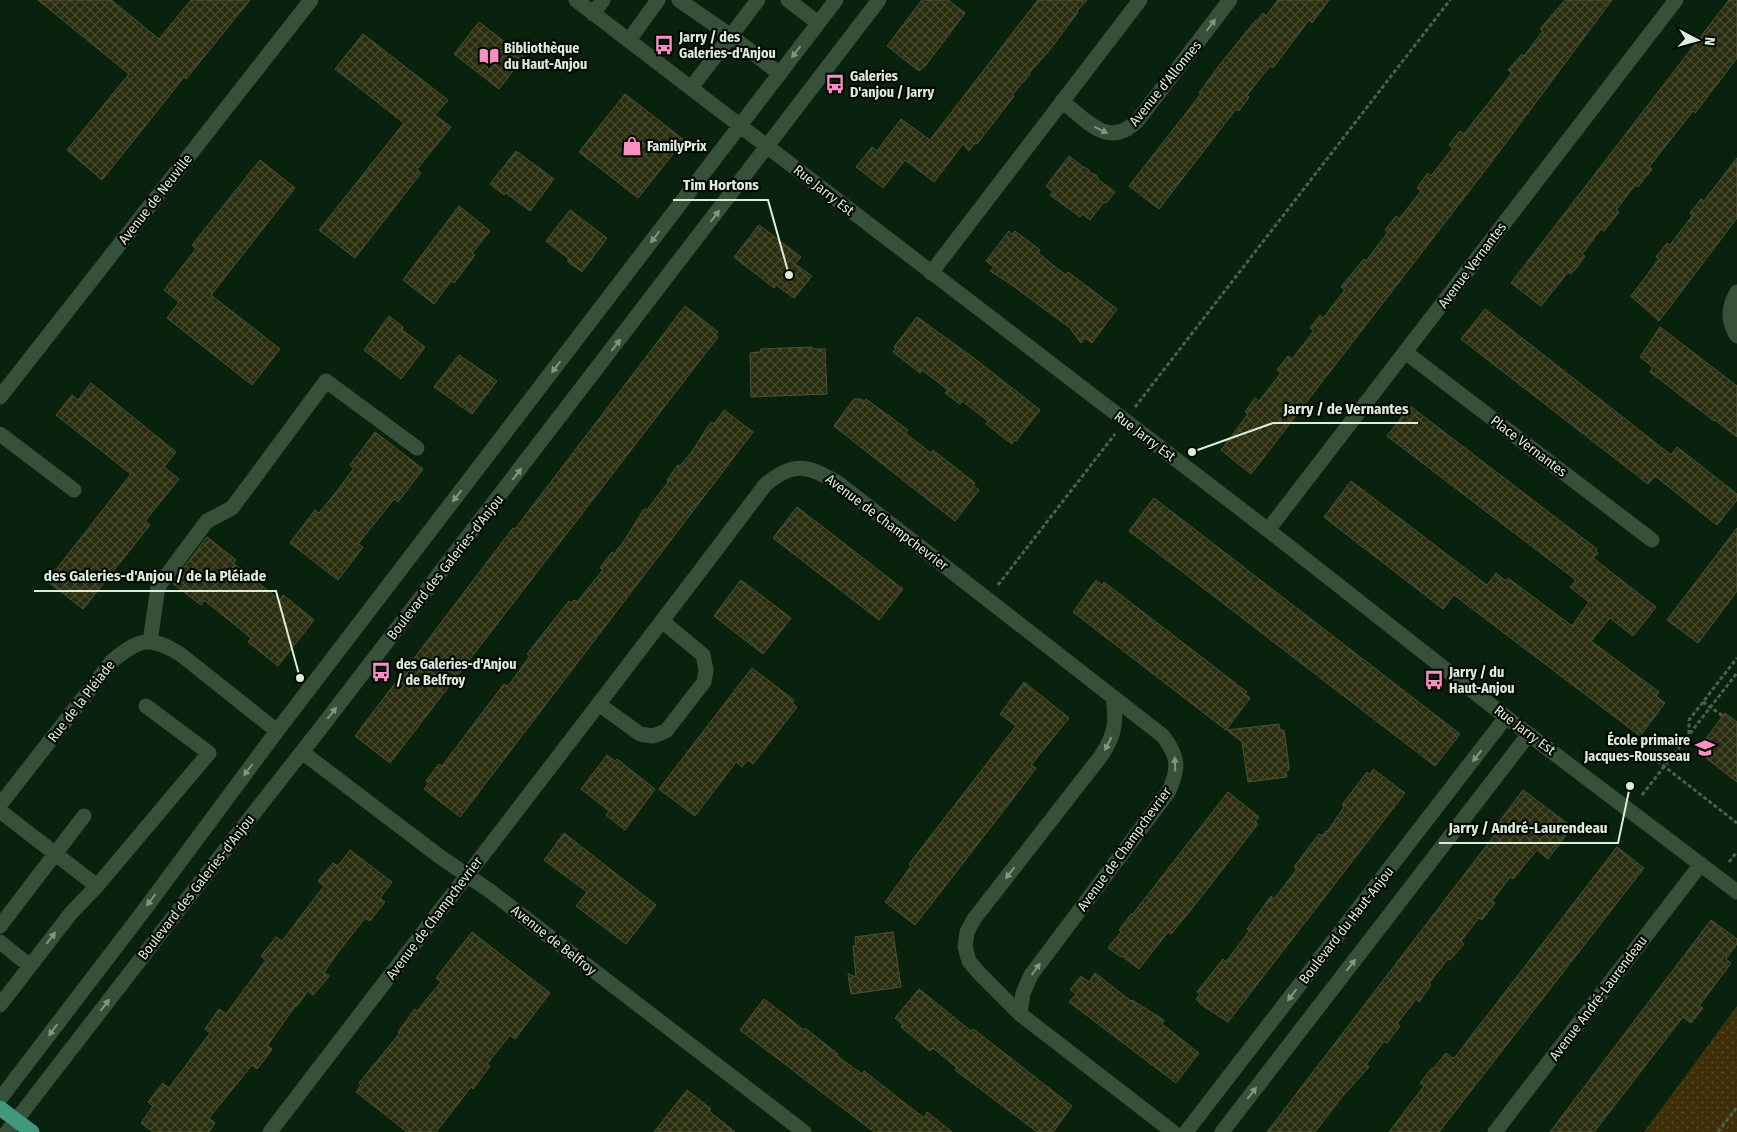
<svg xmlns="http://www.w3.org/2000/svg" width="1737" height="1132" font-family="'Fira Sans Condensed',sans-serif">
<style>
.grass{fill:url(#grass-dots)}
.building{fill:url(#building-cross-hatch);stroke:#4e5233}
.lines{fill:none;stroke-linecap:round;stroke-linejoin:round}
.path{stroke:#4b614e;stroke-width:3;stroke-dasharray:4 2.5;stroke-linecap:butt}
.minor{stroke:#375039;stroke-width:15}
.major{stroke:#42977f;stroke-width:15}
.oneway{fill:#829683}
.labels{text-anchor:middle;stroke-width:4.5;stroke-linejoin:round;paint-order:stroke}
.poi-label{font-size:14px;font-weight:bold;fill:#ddecde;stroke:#020903;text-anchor:start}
.street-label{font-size:14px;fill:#ddecde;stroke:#020903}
.leader{fill:none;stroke:#ddecde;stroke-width:2}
.callout-dot{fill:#ddecde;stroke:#020903;stroke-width:2}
.callout-label{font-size:15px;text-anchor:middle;font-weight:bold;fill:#ddecde;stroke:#020903;stroke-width:4.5;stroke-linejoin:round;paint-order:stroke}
</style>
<defs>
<pattern id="grass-dots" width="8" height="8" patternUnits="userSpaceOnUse" patternTransform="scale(1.25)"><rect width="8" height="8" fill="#3f2f09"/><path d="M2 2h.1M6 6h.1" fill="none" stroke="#5a4d2c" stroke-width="1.8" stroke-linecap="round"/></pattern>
<pattern id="building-cross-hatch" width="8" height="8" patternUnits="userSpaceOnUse" patternTransform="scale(1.25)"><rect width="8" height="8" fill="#2a2e0f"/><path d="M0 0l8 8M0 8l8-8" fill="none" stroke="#484c32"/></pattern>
</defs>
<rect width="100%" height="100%" fill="#09220d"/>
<!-- grass -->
<path class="grass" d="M1737 1006V1132H1644Z"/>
<!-- building -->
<path class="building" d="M38 0H111L159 39 191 0H250L186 79 184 77 102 180 67 150 129 74Z
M922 0H948L965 13 926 65 919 71 887 46Z
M1038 0H1087L1077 11 1078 12 1048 52 1029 73 1030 74 1012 95 1014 96 977 144 975 143 969 151 963 144 934 182 905 160 883 188 856 167 872 147 877 151 901 119 930 140Z
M1278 0H1329L1312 23 1309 20 1273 68 1270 66 1247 95 1249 97 1239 111 1236 109 1159 209 1129 186 1201 94 1199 93 1221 63 1256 20 1257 21 1263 13 1266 16Z
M1565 0H1612L1490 164 1251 474 1221 450 1248 414 1245 412 1255 398 1259 401 1281 373 1277 370 1288 356 1292 359 1314 331 1310 328 1320 315 1323 318 1345 290 1341 287 1364 259 1366 261 1388 232 1385 230 1396 216 1399 219 1421 191 1417 188 1428 173 1431 176 1453 148 1449 145 1460 131 1464 134 1512 73 1508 70 1522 54 1524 56 1543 31 1540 29Z
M1729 0H1737V58L1695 113 1693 111 1649 167 1652 169 1638 187 1635 185 1625 198 1616 210 1619 212 1604 231 1601 229 1592 241 1582 254 1585 256 1578 266 1571 274 1568 272 1541 306 1511 283Z
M479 22 524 57 499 89 454 54Z
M363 34 448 100 435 115 451 127 417 169 421 173 355 258 319 230 404 123 335 69Z
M625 94 684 140 638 198 579 152Z
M516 151 554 179 530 211 506 193 504 195 490 184Z
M1069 156 1083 167 1088 169 1091 173 1096 175 1099 180 1115 192 1106 203 1104 202 1090 220 1082 214 1080 217 1050 195 1053 192 1046 186Z
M1737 158V218L1659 321 1631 296 1659 259 1656 257 1667 243 1670 245 1693 215 1690 213 1701 199 1704 201Z
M260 160 295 188 211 295 280 349 252 385 167 318 179 302 164 290 196 249 192 245Z
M459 206 490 231 472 253 475 255 454 283 451 281 434 304 403 280Z
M570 210 607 238 582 272 567 261 569 259 546 241Z
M759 225 801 257 795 264 812 276 794 298 776 285 774 288 734 257Z
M1009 231 1012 234 1015 231 1040 250 1038 253 1053 265 1066 275 1068 272 1117 309 1092 343 1085 338 1081 343 1070 328 1009 283 990 271 994 267 986 261Z
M685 306 718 332 715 335 718 337 390 763 355 736 513 528 515 529Z
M1485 309 1671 455 1677 447 1737 494V500L1717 525 1655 476 1648 484 1461 339Z
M389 316 403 327 402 330 425 347 401 379 364 350Z
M917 317 975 359 1040 410 1016 441 1014 440 1012 444 986 424 988 421 962 401 960 404 945 393 948 390 922 370 920 373 893 352 896 349 894 347Z
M1660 327 1737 386V437L1715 420 1714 421 1650 372 1653 367 1640 357Z
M812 347 813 349H825L827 394 751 397 750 353 760 352 761 349Z
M459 355 497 381 472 414 434 387Z
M91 383 176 452 164 467 179 479 145 521 150 525 83 609 47 581 131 474 56 415 72 395 78 400Z
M854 399H861L864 402 866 399 908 430 905 433 931 453 933 450 975 483 973 485 979 490 955 521 834 426Z
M1410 406 1597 549 1596 551 1598 553 1593 558 1656 607 1633 636 1610 618 1591 641 1659 692 1656 696 1665 703 1640 736 1454 595 1443 609 1324 517 1351 481 1487 585 1496 573 1506 581 1508 578 1572 626 1589 602 1570 587 1576 580 1387 436Z
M724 410 753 432 460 817 424 789 429 783 426 781 439 764 442 766 504 684 507 686 511 682 530 656 527 654 569 601 571 603 574 600 577 602 603 570 600 568 612 552 614 554 624 541 644 509 647 510 668 482 667 480 678 465 679 467 691 453 711 422 714 424Z
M375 432 423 469 398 502 394 499 358 544 363 547 338 580 290 543 315 510 319 513 337 491 354 468 350 465Z
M1154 498 1460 734 1435 766 1129 531Z
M797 507 903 589 879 620 773 538Z
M1737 528V591L1698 643 1667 620Z
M207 537 236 560 233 563 280 600 283 595 314 620 278 666 248 642 251 638 204 600 201 605 172 583Z
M741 580 791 618 763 654 714 616Z
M1096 580 1102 585 1104 582 1247 692 1245 694 1250 698 1226 730 1073 612Z
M752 668 794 700 792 703 797 707 753 764 748 760 742 767 736 762 695 816 659 789Z
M1024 682 1069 718 1031 765 1036 768 1018 792 915 925 885 902 911 866 909 864 1016 726 1000 714Z
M1725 713 1737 722V782L1697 751Z
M1279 724 1280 730H1284L1288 759 1289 770 1286 771 1287 777 1248 782 1242 742 1227 730Z
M607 755 615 761 617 759 655 789 625 830 606 815 609 811 581 789Z
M1373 769 1405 793 1228 1022 1203 1006 1196 999 1200 994 1197 992 1223 959 1226 962 1249 931 1247 929 1271 896 1274 899 1297 869 1294 867 1319 834 1322 836 1326 831 1327 832 1344 807 1342 805 1367 772 1370 775Z
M1523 790 1572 827 1548 859 1537 850 1513 879 1510 877 1492 901 1495 903 1482 920 1479 918 1461 941 1464 944 1450 960 1448 959 1429 983 1431 985 1419 1002 1416 999 1397 1024 1400 1026 1387 1043 1384 1041 1366 1065 1369 1067 1342 1097 1315 1132H1267L1503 824 1499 822Z
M1228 792 1259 817 1255 822 1258 824 1190 911 1171 934 1168 932 1139 969 1122 956 1121 957 1108 948 1121 932 1119 930 1131 914 1132 915Z
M564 833 656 905 626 944 576 906 587 892 544 860Z
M1617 847 1644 868 1439 1132H1389L1424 1086 1420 1083 1432 1068 1433 1069 1446 1053 1452 1058 1455 1057Z
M350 850 392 882 380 898 385 902 370 921 365 918 336 955 324 972 329 976 321 986 313 995 308 991 296 1007 295 1006 267 1046 272 1049 265 1059 257 1069 252 1065 209 1118 215 1123 209 1132H153L141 1123 153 1106 148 1102 163 1083 169 1088 210 1033 205 1029 219 1009 226 1014 266 960 261 956 276 937 282 941 324 886 318 881 333 863 338 866Z
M1711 920 1737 939V944L1726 959 1731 963 1699 1006 1703 1008 1691 1023 1683 1017 1594 1132H1550Z
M472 932 550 993 515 1039 510 1035 487 1064 490 1066 473 1089 471 1087 436 1132H407L356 1092 361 1085 359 1083 400 1033 398 1032 415 1009 417 1011 441 982 436 978Z
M893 932 901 987 851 994 848 974 856 977 853 946 856 945 855 937Z
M1095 973 1131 1001 1132 1000 1164 1020 1162 1024 1199 1053 1176 1083 1069 1002 1076 994 1070 990 1081 976 1089 982Z
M919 989 971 1031 973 1029 994 1045 1072 1106 1053 1132H1037L955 1070 957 1068 933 1048 930 1051 901 1027 903 1025 895 1018Z
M764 999 804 1030 805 1028 838 1054 837 1056 862 1074 864 1071 924 1118 927 1112 952 1132H874L740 1030Z
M687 1090 711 1109 709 1111 735 1132H654Z"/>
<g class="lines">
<!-- path -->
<path class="path" d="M1135 407 1450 0
M998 585 1115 434
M1703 702 1723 716
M1689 734V720L1737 658
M1647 753 1737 823
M1642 795 1737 673
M1729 862 1737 852
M1718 1132 1737 1107"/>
<!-- minor -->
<path class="minor" d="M576 0 1268 530 1506 717 1737 892
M679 0 731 36 780 74
M788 0 818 23
M593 14 603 0
M629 40 658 0
M691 88 758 0
M1062 101C1087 121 1109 150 1138 120L1230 0
M931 273 1140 0
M1737 292C1728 307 1727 321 1737 336
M1405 352 1652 540
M0 397 311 0
M0 434 74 490
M1268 530 1676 0
M150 642 158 587 207 521 232 508 326 381 417 448
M1113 697C1117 722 1115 735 1101 756L974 919 967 932 965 947 969 961 978 972 1020 1014 1173 1132
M600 705 640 734 653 736 666 731 704 682 706 670 703 655 662 621
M302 752 439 856 490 891 804 1132
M0 805 112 661C139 639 150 635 180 654L277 731
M0 811 97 886
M0 926 84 816
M0 942 30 966
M0 1005 71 913 97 886 209 753 146 706
M0 1099 142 913 277 731 836 0
M7 1132 232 841 320 729 879 0
M270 1132C435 916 602 702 765 485 793 461 808 465 838 483L1163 736C1179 757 1179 768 1169 791L1031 975 1023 993 1020 1014
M1186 1132 1506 717
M1222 1132 1529 734
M1495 1132 1701 864"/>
<!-- major -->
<path class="major" d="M0 1108 32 1132"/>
</g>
<!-- one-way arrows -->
<defs><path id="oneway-solid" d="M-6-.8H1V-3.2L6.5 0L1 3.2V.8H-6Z" transform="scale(1.25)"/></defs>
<g class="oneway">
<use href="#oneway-solid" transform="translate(1211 25) rotate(-53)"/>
<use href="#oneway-solid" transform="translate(796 52) rotate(127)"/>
<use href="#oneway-solid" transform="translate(1101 130) rotate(26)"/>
<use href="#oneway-solid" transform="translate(715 216) rotate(-52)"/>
<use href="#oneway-solid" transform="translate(655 237) rotate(127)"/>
<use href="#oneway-solid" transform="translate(616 345) rotate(-52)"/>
<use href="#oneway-solid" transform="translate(556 367) rotate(127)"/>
<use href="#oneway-solid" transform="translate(517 474) rotate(-52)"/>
<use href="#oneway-solid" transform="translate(457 496) rotate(128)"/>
<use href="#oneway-solid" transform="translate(332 713) rotate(-52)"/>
<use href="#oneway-solid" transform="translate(1108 744) rotate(117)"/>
<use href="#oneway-solid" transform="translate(1477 756) rotate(128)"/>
<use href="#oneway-solid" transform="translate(1175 764) rotate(-92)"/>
<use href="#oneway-solid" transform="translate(248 770) rotate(127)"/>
<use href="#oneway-solid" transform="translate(1010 873) rotate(128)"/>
<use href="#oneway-solid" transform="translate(151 900) rotate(127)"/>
<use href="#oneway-solid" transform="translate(51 938) rotate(-52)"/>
<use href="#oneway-solid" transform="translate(1351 965) rotate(-52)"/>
<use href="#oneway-solid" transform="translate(1036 969) rotate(-54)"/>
<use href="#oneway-solid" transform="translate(1292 995) rotate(128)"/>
<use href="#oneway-solid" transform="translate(105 1005) rotate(-52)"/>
<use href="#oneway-solid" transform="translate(53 1030) rotate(127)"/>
<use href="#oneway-solid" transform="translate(1252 1093) rotate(-52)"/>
</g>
<!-- icons -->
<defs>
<symbol id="bus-bare" viewBox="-9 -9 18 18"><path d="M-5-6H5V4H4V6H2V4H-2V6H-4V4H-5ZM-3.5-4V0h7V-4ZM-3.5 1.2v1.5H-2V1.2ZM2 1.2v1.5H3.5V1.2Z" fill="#fb8fc3" stroke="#020903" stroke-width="2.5" paint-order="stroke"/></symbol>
<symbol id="library-bare" viewBox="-9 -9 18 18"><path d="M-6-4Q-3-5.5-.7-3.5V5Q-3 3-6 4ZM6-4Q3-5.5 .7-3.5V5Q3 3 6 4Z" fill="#fb8fc3" stroke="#020903" stroke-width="2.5" paint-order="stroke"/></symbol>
<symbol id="shop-bare" viewBox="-9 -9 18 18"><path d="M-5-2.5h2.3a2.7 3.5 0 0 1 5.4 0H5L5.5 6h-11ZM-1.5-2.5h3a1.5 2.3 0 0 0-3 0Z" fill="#fb8fc3" stroke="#020903" stroke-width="2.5" paint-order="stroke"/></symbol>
<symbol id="school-bare" viewBox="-9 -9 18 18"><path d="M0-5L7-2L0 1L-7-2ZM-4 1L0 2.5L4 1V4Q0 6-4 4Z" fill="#fb8fc3" stroke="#020903" stroke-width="2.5" paint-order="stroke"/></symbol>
</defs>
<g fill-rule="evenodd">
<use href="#bus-bare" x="650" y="31" width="28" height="28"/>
<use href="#library-bare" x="475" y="42" width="28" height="28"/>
<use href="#bus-bare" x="821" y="70" width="28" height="28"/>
<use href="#shop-bare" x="618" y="132" width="28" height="28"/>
<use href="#bus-bare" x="367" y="658" width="28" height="28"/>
<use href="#bus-bare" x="1420" y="666" width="28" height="28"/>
<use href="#school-bare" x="1691" y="734" width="28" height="28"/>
</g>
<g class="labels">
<!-- poi labels -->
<g class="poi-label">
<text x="679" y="42">Jarry / des<tspan x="679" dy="16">Galeries-d'Anjou</tspan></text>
<text x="504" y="53">Bibliothèque<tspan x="504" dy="16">du Haut-Anjou</tspan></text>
<text x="850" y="81">Galeries<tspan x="850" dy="16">D'anjou / Jarry</tspan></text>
<text x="647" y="151">FamilyPrix</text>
<text x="396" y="669">des Galeries-d'Anjou<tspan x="396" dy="16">/ de Belfroy</tspan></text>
<text x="1449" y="677">Jarry / du<tspan x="1449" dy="16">Haut-Anjou</tspan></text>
<text x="1690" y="745" text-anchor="end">École primaire<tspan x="1690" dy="16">Jacques-Rousseau</tspan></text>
</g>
<!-- street labels -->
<g class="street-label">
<text transform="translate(1165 83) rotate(-51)" y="5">Avenue d'Allonnes</text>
<text transform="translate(824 190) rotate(38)" y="5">Rue Jarry Est</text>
<text transform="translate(155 199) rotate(-52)" y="5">Avenue de Neuville</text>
<text transform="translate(1472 265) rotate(-53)" y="5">Avenue Vernantes</text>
<text transform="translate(1145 436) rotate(37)" y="5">Rue Jarry Est</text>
<text transform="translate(1529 446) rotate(37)" y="5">Place Vernantes</text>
<text transform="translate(887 522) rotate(37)" y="5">Avenue de Champchevrier</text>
<text transform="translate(445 567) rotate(-52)" y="5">Boulevard des Galeries-d'Anjou</text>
<text transform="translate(81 701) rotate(-52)" y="5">Rue de la Pléiade</text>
<text transform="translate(1525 730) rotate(37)" y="5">Rue Jarry Est</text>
<text transform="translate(1124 849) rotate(-54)" y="5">Avenue de Champchevrier</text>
<text transform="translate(196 887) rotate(-52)" y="5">Boulevard des Galeries-d'Anjou</text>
<text transform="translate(434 918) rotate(-53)" y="5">Avenue de Champchevrier</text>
<text transform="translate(1346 925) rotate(-52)" y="5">Boulevard du Haut-Anjou</text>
<text transform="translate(554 940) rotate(38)" y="5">Avenue de Belfroy</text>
<text transform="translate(1598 998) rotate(-53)" y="5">Avenue André-Laurendeau</text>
</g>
</g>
<!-- callouts -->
<path class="leader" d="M789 275L768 200H673M1192 452L1273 423H1418M300 678L276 591H34M1630 786L1618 843H1439"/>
<g class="callout-dot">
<circle cx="789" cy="275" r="5"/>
<circle cx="1192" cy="452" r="5"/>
<circle cx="300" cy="678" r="5"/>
<circle cx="1630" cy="786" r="5"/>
</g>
<g class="callout-label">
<text x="721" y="190">Tim Hortons</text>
<text x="1346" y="414">Jarry / de Vernantes</text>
<text x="155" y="581">des Galeries-d'Anjou / de la Pléiade</text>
<text x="1528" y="833">Jarry / André-Laurendeau</text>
</g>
<!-- north arrow -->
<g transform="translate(1697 40) rotate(96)" stroke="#020903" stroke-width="4" paint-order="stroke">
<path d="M0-4L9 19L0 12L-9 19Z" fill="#ddecde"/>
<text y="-8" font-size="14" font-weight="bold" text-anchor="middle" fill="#ddecde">N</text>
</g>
</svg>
